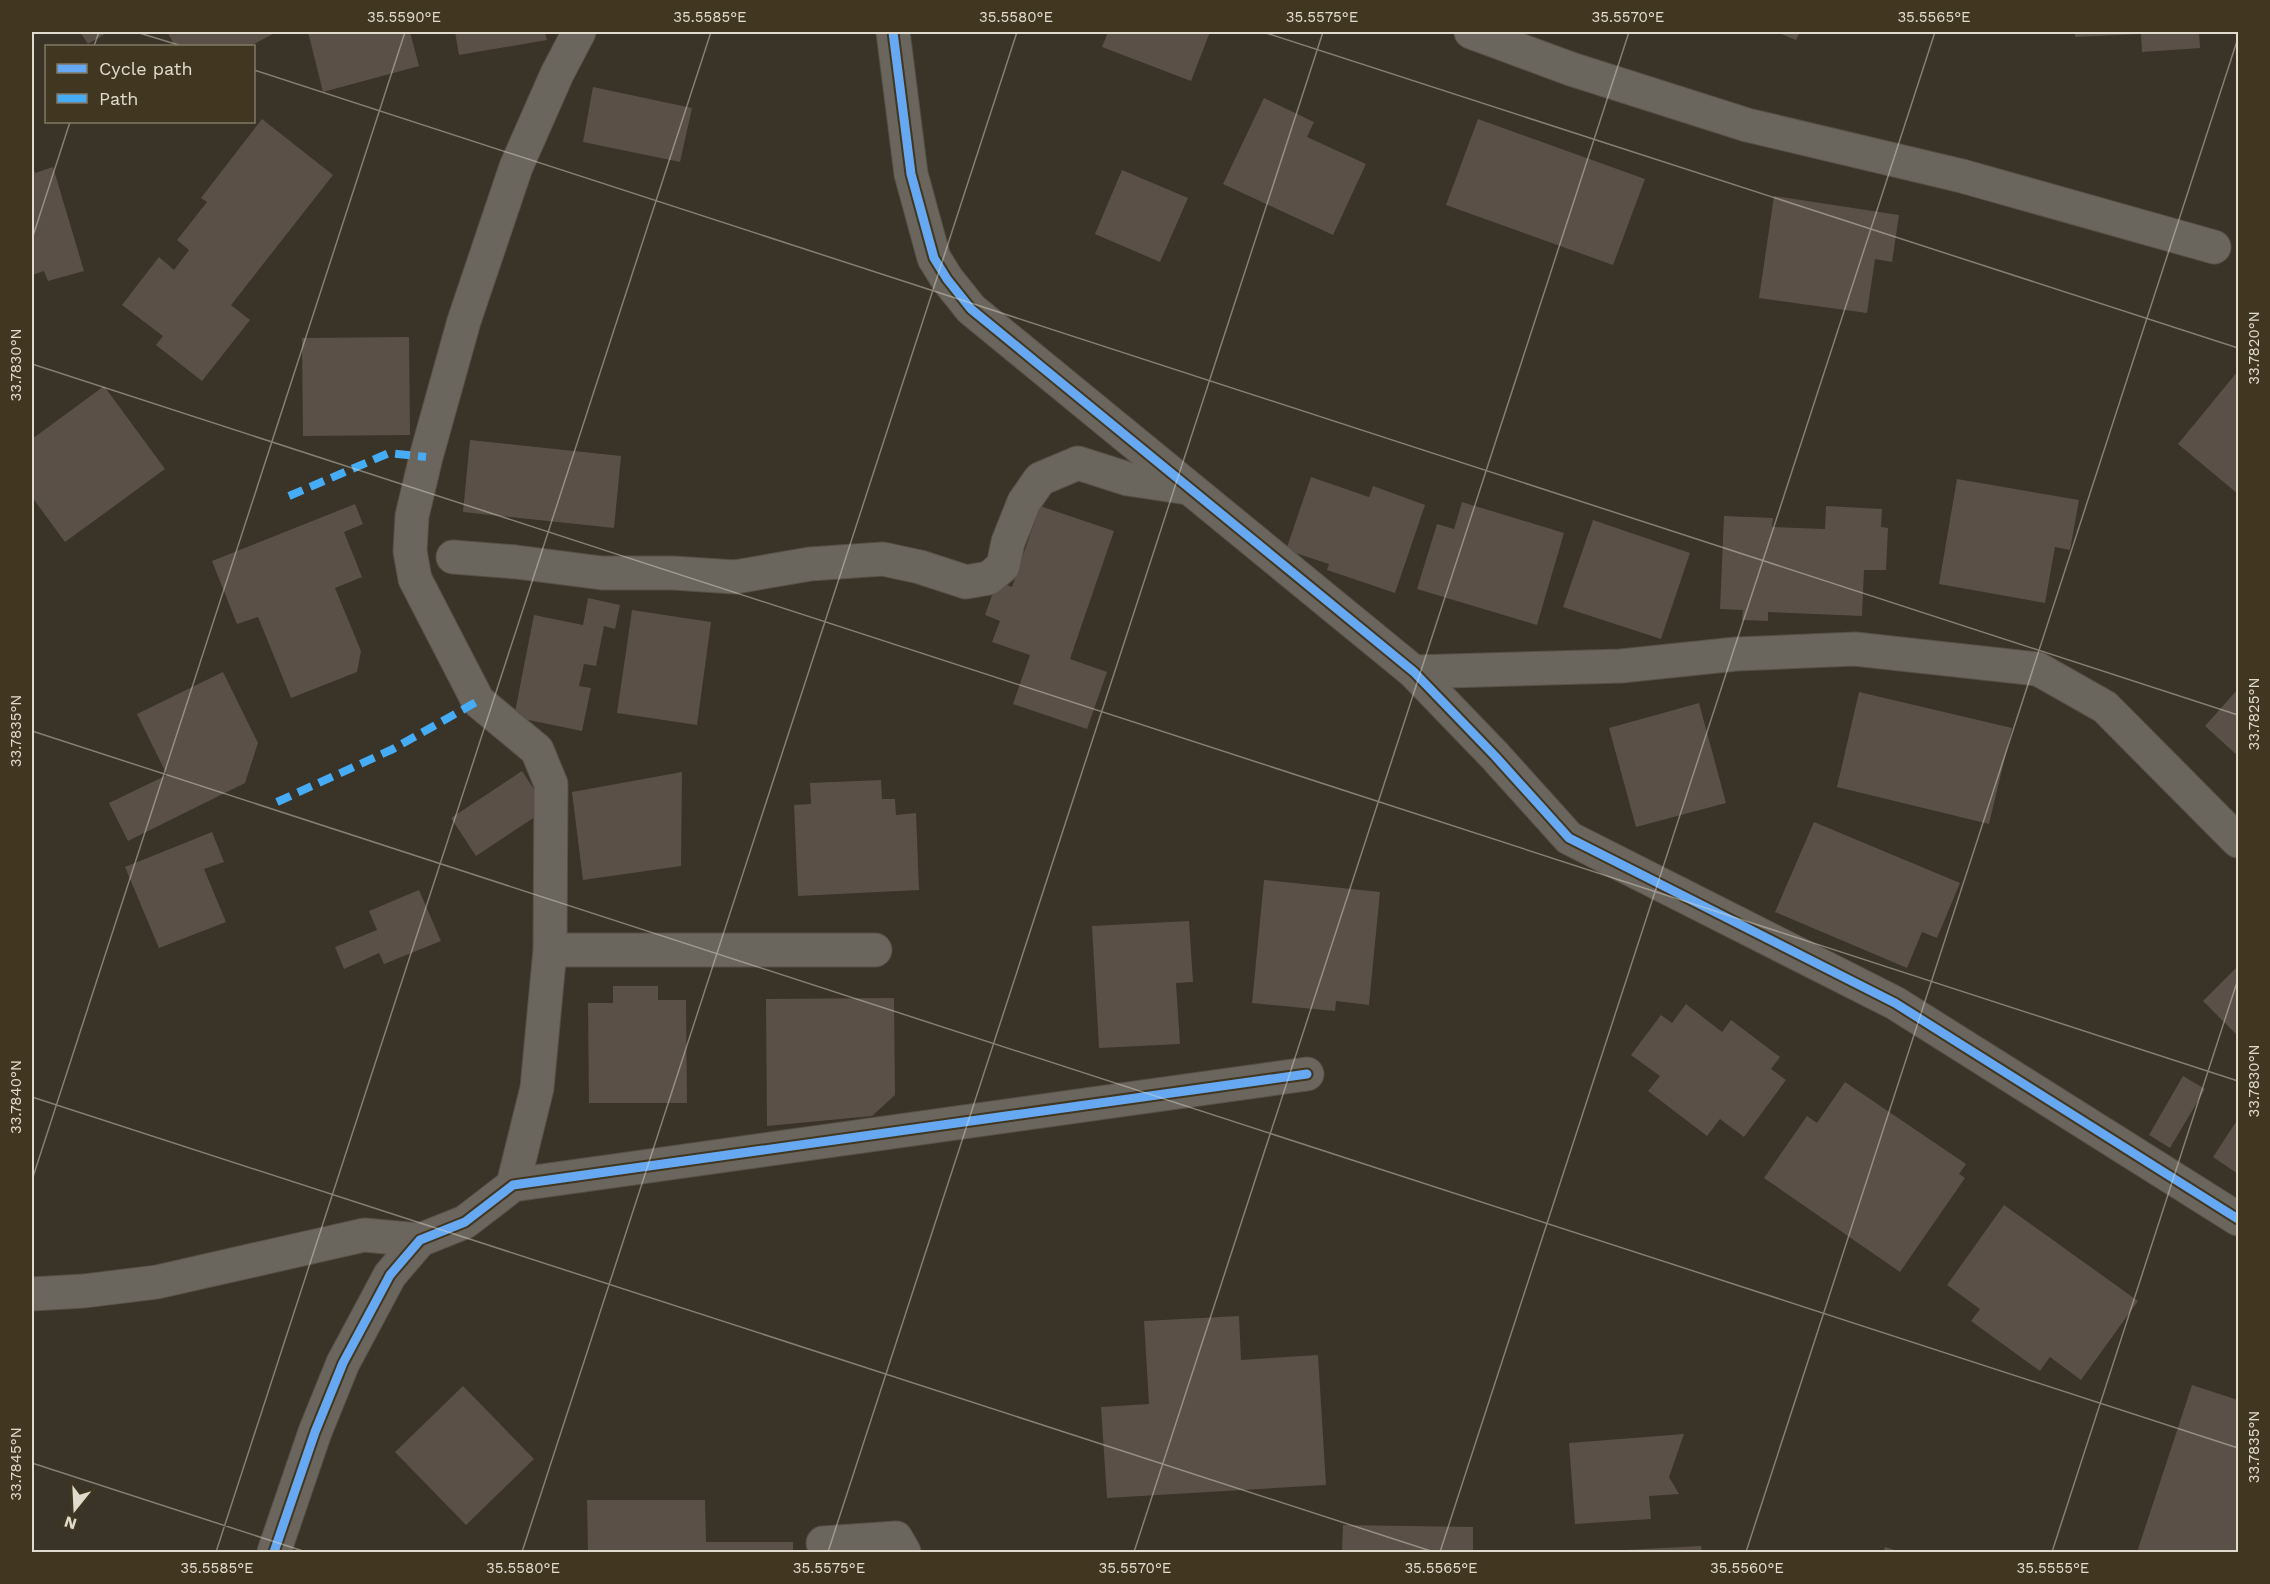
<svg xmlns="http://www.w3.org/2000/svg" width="2270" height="1584" font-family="'Work Sans',sans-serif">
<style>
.building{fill:#5a5048}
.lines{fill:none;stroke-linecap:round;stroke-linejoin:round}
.street-casing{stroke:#565146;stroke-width:35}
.secondary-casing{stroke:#565146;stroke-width:35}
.street{stroke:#6a665e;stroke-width:33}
.secondary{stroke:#6a665e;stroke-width:33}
.quiet{stroke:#46acf6;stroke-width:8;stroke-dasharray:15 8;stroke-linecap:butt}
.cycleway-casing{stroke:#413620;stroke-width:13}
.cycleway{stroke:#66a8f1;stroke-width:9}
.ticks{fill:none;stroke:#e1dbce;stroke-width:1.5;stroke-opacity:0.45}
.neatline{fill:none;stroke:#e1dbce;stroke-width:2}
.ticks-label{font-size:15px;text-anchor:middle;fill:#e1dbce}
</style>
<rect width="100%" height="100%" fill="#393328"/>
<!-- building -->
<path class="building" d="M80 32H108L88 44Z
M167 32H271L273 34 250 46H175Z
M308 32H410L419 66 323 92Z
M455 32H545L547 40 459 55Z
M1108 32H1210L1191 81 1102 47Z
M1777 32H1800L1796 40Z
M2075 32H2199L2200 48 2142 52 2141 34 2075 37Z
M593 87 692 108 680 162 583 142Z
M1264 98 1314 122 1307 137 1366 164 1333 235 1223 184Z
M262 119 333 175 231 305 250 320 202 381 156 345 163 336 122 305 159 257 174 270 189 250 177 240 207 202 201 198Z
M1478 119 1645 179 1613 265 1446 205Z
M32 162 35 173 53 167 84 271 48 281 44 271 32 275Z
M1122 170 1188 198 1160 262 1095 234Z
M1774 196 1899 215 1892 262 1875 259 1867 313 1759 298Z
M409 337 410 435 303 436 302 338Z
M2238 371V494L2178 444Z
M104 386 165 469 65 542 32 497V439Z
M470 440 621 456 614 528 463 512Z
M1311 477 1369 497 1373 486 1425 505 1395 593 1327 570 1329 564 1286 550Z
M1957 479 2079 500 2070 550 2055 547 2045 603 1939 584Z
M1462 502 1564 533 1537 625 1417 589 1437 524 1454 529Z
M355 504 363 524 344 532 362 577 335 588 361 651 357 672 291 698 258 617 237 624 212 561Z
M1040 506 1114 531 1070 659 1107 672 1087 729 1013 704 1030 655 992 642 1000 621 985 615 997 581 1012 587Z
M1826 506 1882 509 1881 527 1888 528 1886 570H1864L1862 616 1768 612V621L1742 620 1743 610 1720 609 1724 516 1773 518 1772 527 1825 529Z
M1593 520 1690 553 1661 639 1563 607Z
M588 598 620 605 615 629 604 626 596 666 584 664 579 686 591 688 582 731 514 717 534 615 583 625Z
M632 610 711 622 697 725 617 713Z
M223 672 258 743 245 783 128 841 109 803 167 775 137 714Z
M2238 689V756L2205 726Z
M1859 692 2012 728 1989 824 1837 787Z
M1699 703 1726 803 1636 827 1609 728Z
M522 771 547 809 476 856 451 818Z
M682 772 681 866 583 880 572 792Z
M881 780 882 799H895L896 815 916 813 919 890 798 896 794 805 811 804 810 783Z
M1814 822 1960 883 1937 938 1922 932 1907 968 1775 912Z
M212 832 224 862 204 869 226 922 159 948 125 867Z
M1264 880 1380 892 1369 1005 1336 1001 1335 1011 1252 1003Z
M419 890 441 941 384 964 379 953 344 969 335 947 377 930 369 911Z
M1189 921 1193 982 1176 983 1180 1044 1099 1048 1092 926Z
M2238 966V1036L2203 1001Z
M613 986H658V1000H686L687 1103H589L588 1003H613Z
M894 998 895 1095 872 1116 767 1126 766 999Z
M1686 1004 1722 1032 1731 1020 1780 1057 1771 1069 1786 1080 1744 1137 1720 1119 1707 1136 1648 1091 1660 1076 1631 1055 1661 1015 1672 1023Z
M2183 1076 2205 1089 2170 1148 2149 1135Z
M1845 1082 1966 1164 1959 1174 1965 1178 1900 1272 1764 1178 1807 1116 1817 1123Z
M2238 1119V1174L2213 1157Z
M2004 1205 2138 1301 2081 1380 2050 1357 2040 1371 1971 1321 1980 1309 1947 1285Z
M1239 1316 1241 1360 1318 1355 1326 1485 1107 1498 1101 1407 1149 1404 1144 1321Z
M2192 1385 2238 1400V1552H2137Z
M463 1386 534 1459 466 1525 395 1452Z
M1684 1434 1669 1477 1679 1494 1649 1496 1651 1519 1575 1524 1569 1443Z
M587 1500H705L706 1542H793V1552H588Z
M1343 1525 1473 1527V1552H1342Z
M1701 1546 1702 1552H1605V1551Z
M1885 1547 1901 1552H1883Z"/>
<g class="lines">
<defs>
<path id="street" d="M1471 32 1571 69 1747 125 1962 176 2214 247
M453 557 516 562 602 573H673L735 577 810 564 883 559 920 567 966 582 989 578 1003 566 1008 542 1024 502 1040 479 1078 463 1128 479 1188 488
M1414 672 1621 666 1736 654 1855 649 2038 669 2105 707 2238 841
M550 950H875
M513 1185 537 1088 550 950 551 784 537 750 478 701 415 579 410 551 412 516 426 457 464 321 516 167 557 74 579 32
M32 1294 84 1291 157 1282 364 1235 420 1240
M823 1543 896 1538 904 1552
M274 1552 315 1432 343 1363 390 1275 420 1240 465 1222 513 1185 1307 1074"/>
<path id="secondary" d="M893 32 911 174 934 258 947 279 971 309 1414 672 1495 756 1569 838 1895 1003 2238 1219"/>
</defs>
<!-- street casing -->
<use href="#street" class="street-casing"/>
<!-- secondary casing -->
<use href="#secondary" class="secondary-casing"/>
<!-- street -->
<use href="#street" class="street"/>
<!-- secondary -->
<use href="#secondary" class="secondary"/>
<!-- quiet -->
<path class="quiet" d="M289 496 389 453 426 457
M277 802 393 749 478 701"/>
<defs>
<path id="cycleway" d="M893 32 911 174 934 258 947 279 971 309 1414 672 1495 756 1569 838 1895 1003 2238 1219
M274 1552 315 1432 343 1363 390 1275 420 1240 465 1222 513 1185 1307 1074"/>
</defs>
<!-- cycleway casing -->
<use href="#cycleway" class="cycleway-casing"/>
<!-- cycleway -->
<use href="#cycleway" class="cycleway"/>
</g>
<!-- ticks -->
<path class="ticks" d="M136 32 182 46M1263 32 2238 348M94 46 99 32M254 70 2238 715M32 239 70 122M32 364 2238 1081M32 731 2238 1448M32 1097 1434 1552M32 1180 405 32M32 1463 306 1552M216 1552 711 32M522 1552 1017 32M828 1552 1323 32M1134 1552 1629 32M1440 1552 1935 32M1746 1552 2238 38M2052 1552 2238 979"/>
<!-- border -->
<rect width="2270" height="1584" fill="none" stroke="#413620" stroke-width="66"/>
<!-- legend -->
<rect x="45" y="45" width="210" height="78" fill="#413620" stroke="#817866" stroke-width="1.5"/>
<rect x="57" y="64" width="30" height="9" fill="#66a8f1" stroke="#817866" stroke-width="1.5"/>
<text x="99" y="75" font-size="18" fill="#e1dbce">Cycle path</text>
<rect x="57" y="94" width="30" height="9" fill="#46acf6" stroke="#817866" stroke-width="1.5"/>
<text x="99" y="105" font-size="18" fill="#e1dbce">Path</text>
<!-- north arrow -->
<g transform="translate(75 1509) rotate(198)" stroke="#413620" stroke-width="4.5" paint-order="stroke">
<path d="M0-4.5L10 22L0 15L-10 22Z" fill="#e1dbce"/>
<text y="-9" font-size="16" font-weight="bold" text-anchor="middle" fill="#e1dbce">N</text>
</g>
<rect x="33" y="33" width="2204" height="1518" class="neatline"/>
<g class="ticks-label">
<text x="404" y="22">35.5590°E</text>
<text x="710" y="22">35.5585°E</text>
<text x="1016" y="22">35.5580°E</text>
<text x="1322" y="22">35.5575°E</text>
<text x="1628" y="22">35.5570°E</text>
<text x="1934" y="22">35.5565°E</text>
<text transform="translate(2254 348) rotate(-90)" y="5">33.7820°N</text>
<text transform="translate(16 365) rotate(-90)" y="5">33.7830°N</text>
<text transform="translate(2254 714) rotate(-90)" y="5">33.7825°N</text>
<text transform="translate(16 731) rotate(-90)" y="5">33.7835°N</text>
<text transform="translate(2254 1081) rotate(-90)" y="5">33.7830°N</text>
<text transform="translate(16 1097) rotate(-90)" y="5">33.7840°N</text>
<text transform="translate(2254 1447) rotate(-90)" y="5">33.7835°N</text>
<text transform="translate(16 1464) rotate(-90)" y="5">33.7845°N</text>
<text x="217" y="1573">35.5585°E</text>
<text x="523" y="1573">35.5580°E</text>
<text x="829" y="1573">35.5575°E</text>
<text x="1135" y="1573">35.5570°E</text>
<text x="1441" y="1573">35.5565°E</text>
<text x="1747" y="1573">35.5560°E</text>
<text x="2053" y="1573">35.5555°E</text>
</g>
</svg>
